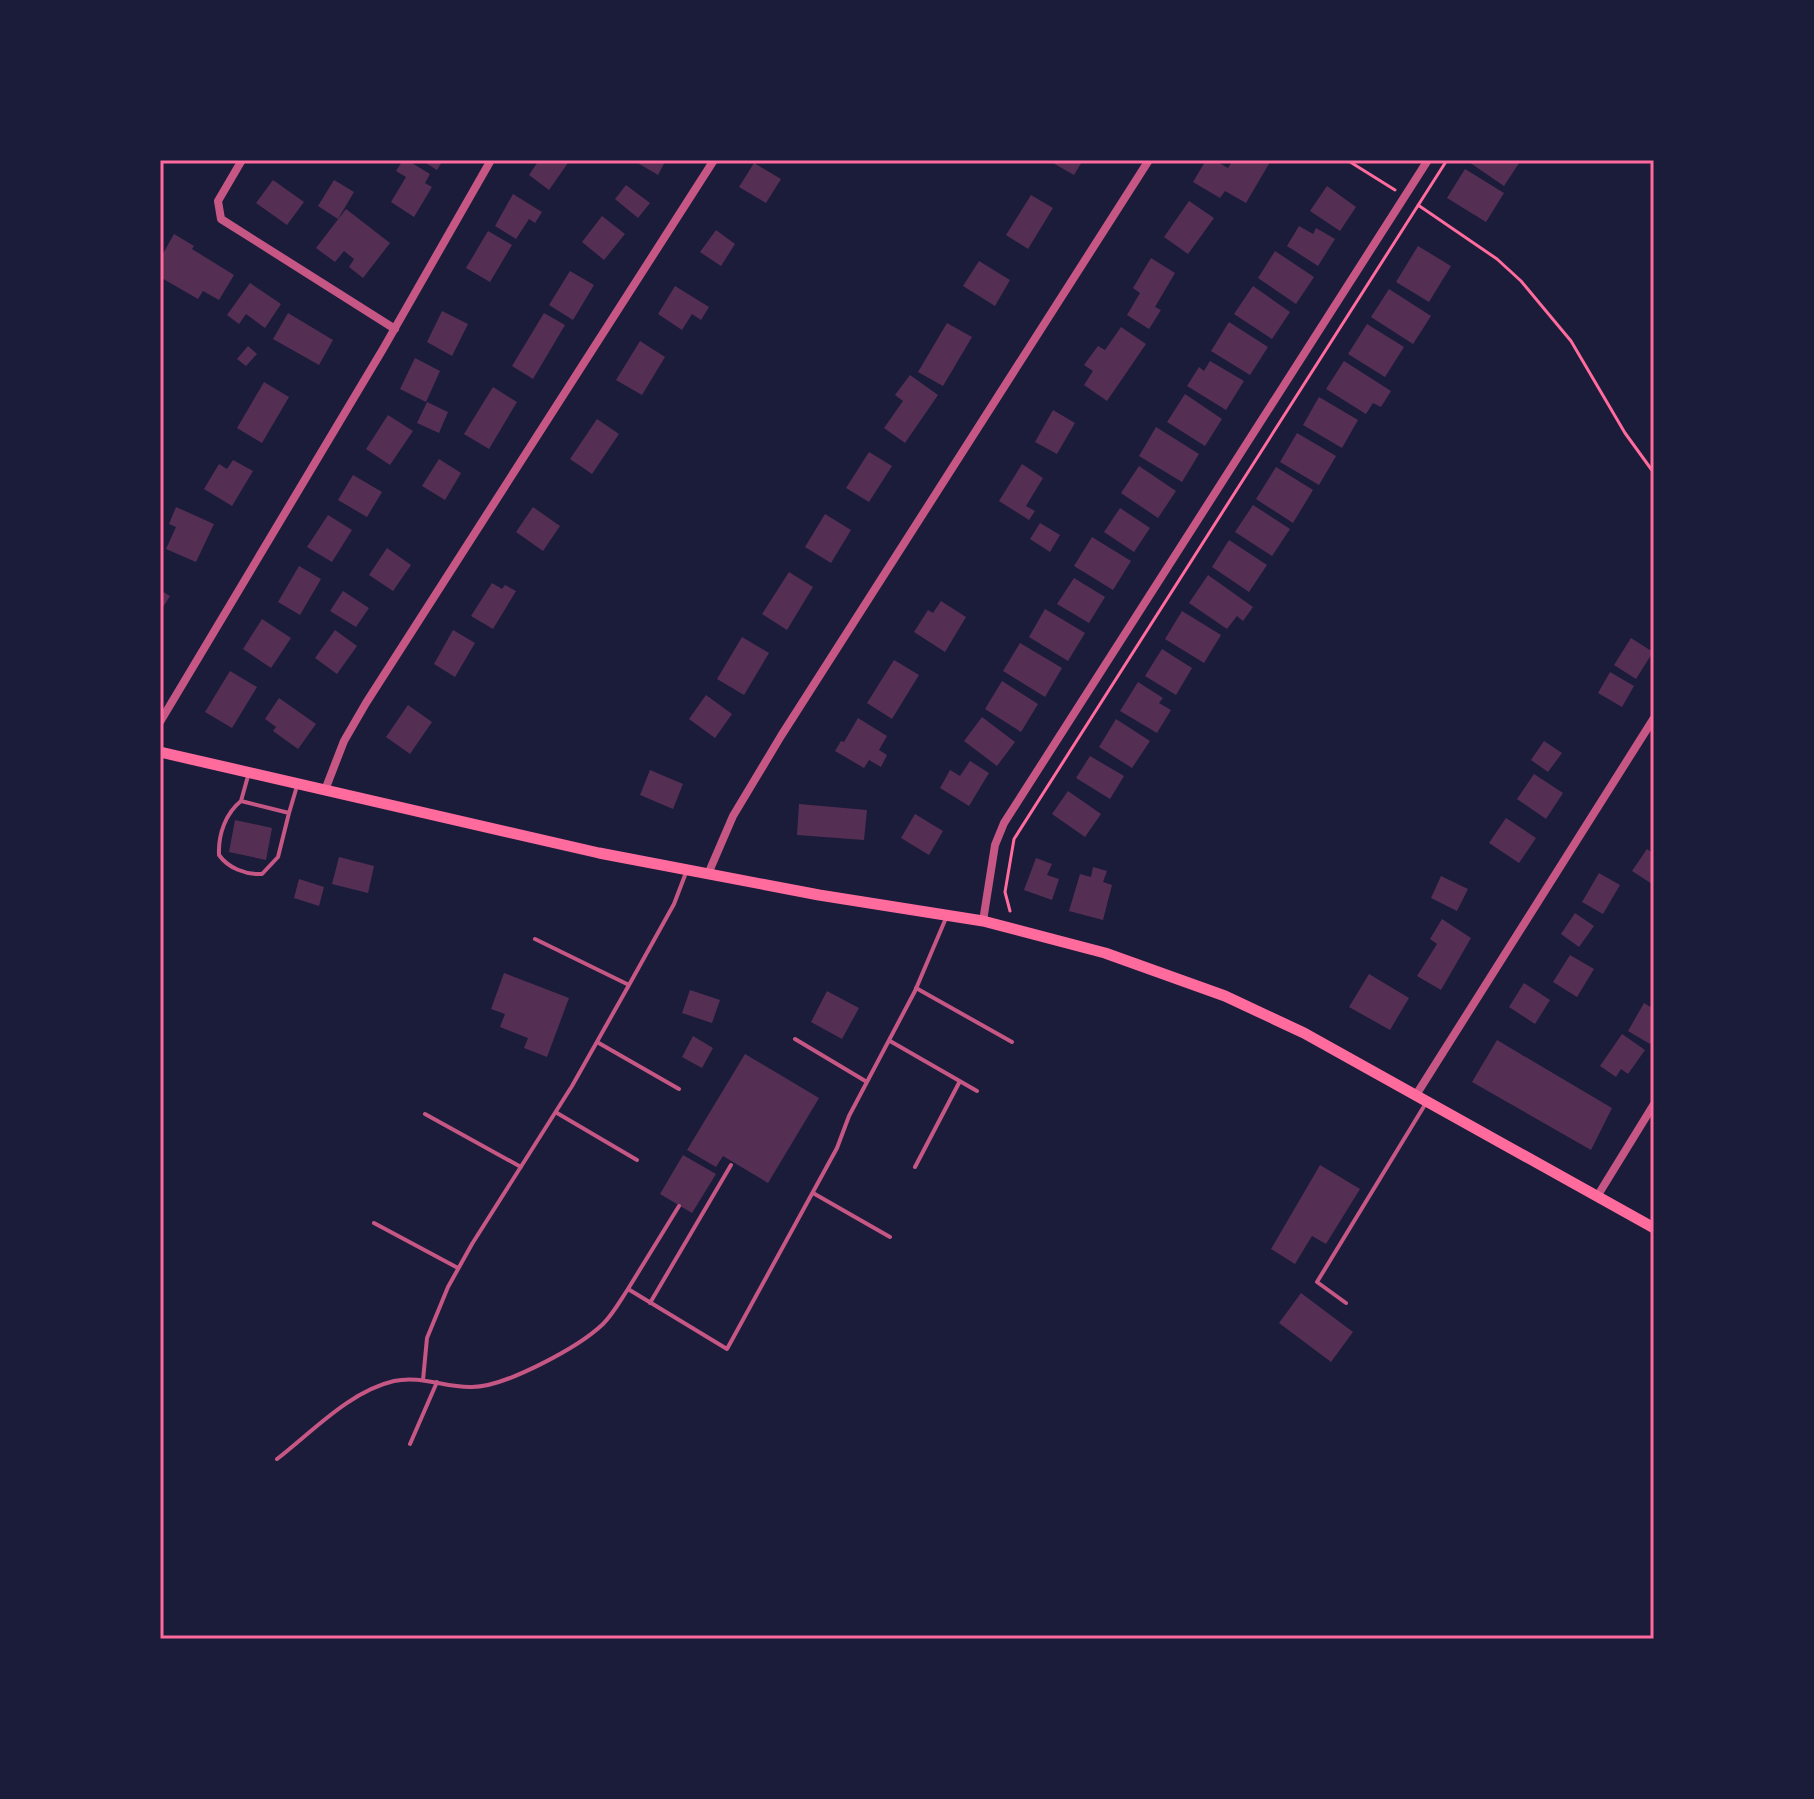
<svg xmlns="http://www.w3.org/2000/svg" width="1814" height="1799" font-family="Lato,sans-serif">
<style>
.building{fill:#542f53}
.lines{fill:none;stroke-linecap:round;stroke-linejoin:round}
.path{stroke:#ff6b9d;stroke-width:3}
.service{stroke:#c65784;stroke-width:4}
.minor{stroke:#c65784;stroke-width:8}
.secondary{stroke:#ff6b9d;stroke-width:11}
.neatline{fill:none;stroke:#ff6b9d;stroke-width:3}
</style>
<rect width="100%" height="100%" fill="#1b1b3a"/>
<!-- building -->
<path class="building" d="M403 160H407L430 174 425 183 432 187 414 217 391 202 406 177 396 171Z
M421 160H443L437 170Z
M539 160H570L549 190 529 175Z
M638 160H666L658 175 636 162Z
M1054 160H1083L1074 175 1053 163Z
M1206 160H1214L1228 168 1233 160 1270 162 1246 203 1225 191 1220 198 1193 182Z
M1466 160H1521L1504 186Z
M754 163 781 179 766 203 739 187Z
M1465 169 1504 193 1486 222 1447 198Z
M273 180 304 202 287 225 256 203Z
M334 180 354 192 338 219 318 206Z
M626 185 650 203 638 218 615 199Z
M1327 186 1356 207 1340 231 1310 211Z
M513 194 542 212 535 223 529 219 516 239 495 226Z
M1031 195 1053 208 1028 249 1006 235Z
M1189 201 1214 218 1188 254 1164 237Z
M346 209 390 243 363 278 349 267 354 259 344 251 335 262 316 248Z
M602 216 625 234 604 260 582 242Z
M1299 226 1313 234 1316 228 1335 239 1318 266 1287 246Z
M716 230 735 244 721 266 700 252Z
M488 231 512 245 490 282 466 268Z
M174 234 194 246 192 249 234 275 219 300 203 291 198 299 160 277V259Z
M1418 246 1451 266 1429 302 1396 282Z
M1275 251 1314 277 1296 304 1258 278Z
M1151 258 1175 273 1155 307 1161 310 1149 329 1127 315 1140 293 1133 288Z
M979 261 1010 280 995 306 963 286Z
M570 271 594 285 573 320 549 305Z
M250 283 281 304 265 328 246 314 239 324 227 315Z
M675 286 709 307 701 320 692 314 682 330 658 314Z
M1253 286 1290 312 1272 339 1234 314Z
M1389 289 1431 316 1413 344 1371 317Z
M442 311 468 324 452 356 427 342Z
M288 313 333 340 319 365 273 339Z
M544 313 565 325 533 379 512 366Z
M1229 322 1268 347 1250 375 1211 351Z
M947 323 972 337 943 386 918 372Z
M1367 324 1404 347 1385 377 1348 354Z
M1121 327 1146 344 1107 401 1084 385 1093 371 1084 365 1098 346 1105 350Z
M640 341 665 357 642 395 616 380Z
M248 346 257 354 246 366 237 359Z
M415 358 440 371 426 402 400 389Z
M1210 361 1244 381 1226 410 1187 386 1199 367 1204 371Z
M1344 361 1391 391 1381 407 1373 403 1366 414 1326 389Z
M910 375 938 395 905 443 884 428 903 401 895 395Z
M264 382 289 397 262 443 237 428Z
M493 387 517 402 489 449 464 434Z
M1185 394 1222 419 1205 446 1167 422Z
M1319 397 1358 420 1342 448 1303 425Z
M427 402 448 412 439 433 417 423Z
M1053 410 1075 423 1057 454 1035 442Z
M388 415 413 431 390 465 366 449Z
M597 419 619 434 592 474 570 459Z
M1156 427 1199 454 1182 482 1139 456Z
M1297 433 1336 456 1319 485 1280 462Z
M869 452 892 466 869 502 846 488Z
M439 459 461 473 445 500 422 486Z
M233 460 253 471 232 506 204 489 219 464 227 469Z
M1022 464 1043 478 1026 506 1035 511 1029 520 999 501Z
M1139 466 1176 491 1158 518 1121 493Z
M1276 467 1313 490 1293 523 1256 499Z
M353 475 382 492 367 517 338 500Z
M1253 505 1290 529 1272 556 1235 532Z
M176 507 214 524 196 562 166 549 176 527 169 524Z
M533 507 560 526 543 551 516 532Z
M1120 508 1150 528 1134 552 1104 532Z
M825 514 851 530 831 563 805 547Z
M328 515 352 530 332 562 307 547Z
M1040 523 1060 535 1050 552 1030 539Z
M1092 537 1131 561 1113 590 1074 566Z
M1229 540 1267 565 1249 592 1212 567Z
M387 548 411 565 393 591 369 575Z
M299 566 321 579 300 615 278 602Z
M789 572 813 587 787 630 762 614Z
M1208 575 1253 607 1243 621 1237 616 1227 629 1189 603Z
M1074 578 1105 597 1089 623 1057 604Z
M492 583 502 589 505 585 516 591 493 629 471 616Z
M160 590 170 596 160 612Z
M343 591 369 608 356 627 330 611Z
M941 601 966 617 945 652 914 632 928 610 933 613Z
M1045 609 1085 633 1068 661 1029 637Z
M1182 611 1221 635 1204 663 1165 639Z
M262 619 291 638 271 668 243 649Z
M335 630 357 646 337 674 315 658Z
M453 630 475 643 455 677 434 664Z
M742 637 769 653 744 695 717 679Z
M1631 638 1653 652 1636 679 1614 665Z
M1020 643 1062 668 1045 697 1003 671Z
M1162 649 1192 668 1176 695 1145 676Z
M894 660 919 675 892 719 867 703Z
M230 671 257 687 232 728 205 712Z
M1610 672 1634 686 1622 707 1598 693Z
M1002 681 1038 704 1021 732 985 709Z
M1138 682 1163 698 1159 703 1171 710 1157 733 1120 711Z
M706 695 732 714 715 738 689 719Z
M279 698 316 724 298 749 273 731 276 727 265 719Z
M408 705 432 722 410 754 386 737Z
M982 717 1015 742 997 766 964 741Z
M858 718 887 736 879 750 887 755 881 767 869 760 864 768 835 751 841 741 844 742Z
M1116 719 1150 741 1132 768 1099 747Z
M1544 741 1562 753 1548 772 1531 760Z
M1090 756 1124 776 1110 799 1076 778Z
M970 761 989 773 969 806 940 788 950 770 960 776Z
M650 770 683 784 673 809 640 795Z
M1534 774 1563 793 1546 819 1517 799Z
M1068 791 1101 814 1085 837 1052 814Z
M799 804 867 810 864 840 797 835Z
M915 814 943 831 929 855 901 838Z
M1506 818 1536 838 1519 863 1489 843Z
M235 820 272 828 266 860 229 852Z
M1647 849 1654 854 1652 884 1632 871Z
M339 857 374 866 368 893 332 884Z
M1036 858 1052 864 1047 875 1059 879 1052 900 1024 890Z
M1093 867 1107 871 1103 882 1112 885 1103 920 1069 911 1080 874 1091 877Z
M1599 873 1620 885 1603 914 1582 902Z
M1441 876 1468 889 1457 911 1431 898Z
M299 879 324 887 319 906 294 898Z
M1575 913 1594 926 1579 947 1561 934Z
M1442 919 1471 938 1441 990 1417 976 1437 944 1430 939Z
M1570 955 1594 969 1577 997 1553 982Z
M504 973 569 998 547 1057 524 1048 528 1038 500 1027 505 1014 491 1009Z
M1369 974 1409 998 1390 1030 1349 1007Z
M1524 983 1550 1000 1535 1024 1509 1007Z
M690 990 720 1000 712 1023 682 1013Z
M827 991 859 1008 842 1039 811 1022Z
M1644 1003 1654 1009V1037L1650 1044 1628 1031Z
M1622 1034 1645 1050 1628 1074 1621 1069 1616 1077 1600 1066Z
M693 1036 713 1048 702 1068 682 1057Z
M1497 1040 1612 1108 1591 1150 1472 1082Z
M745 1054 819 1098 768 1183 723 1156 716 1167 687 1150Z
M683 1155 716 1174 692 1213 660 1194Z
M1320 1165 1360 1189 1326 1244 1312 1236 1295 1264 1271 1249Z
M1301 1293 1353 1332 1331 1362 1279 1323Z"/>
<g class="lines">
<!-- path -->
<path class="path" d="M1347 160 1395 190
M1418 205 1497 259 1521 281 1571 341 1625 433 1654 473
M1010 911 1005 892 1014 839 1447 160"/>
<!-- service -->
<path class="service" d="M248 776 241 801 289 813 297 786
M241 801C226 813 218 834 219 855 228 868 246 875 262 874L278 857 289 813
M535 939 629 985 674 904 687 870
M916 988 1012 1042
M795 1039 867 1082
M890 1041 977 1091
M597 1042 679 1089
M557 1113 637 1160
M425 1114 521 1167
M915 1167 960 1081
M813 1193 890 1237
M679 1206 628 1289 727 1349 837 1148 849 1116 915 991 946 918
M374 1223 458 1268
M650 1303 731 1165
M1346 1303 1317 1282 1426 1103
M423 1380 427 1338 448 1287 472 1244 572 1086 629 985
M410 1444 437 1382
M277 1459C312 1432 350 1391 394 1381 421 1375 446 1388 472 1387 505 1387 579 1347 603 1324 613 1314 620 1301 628 1289"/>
<!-- minor -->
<path class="minor" d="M242 160 218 201 221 219 395 329
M160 722 383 349 491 160
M325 790 344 741 366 703 714 160
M708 874 733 816 781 736 1149 160
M983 921 995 845 1004 823 1428 160
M1416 1095 1654 718
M1598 1195 1654 1104"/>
<!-- secondary -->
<path class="secondary" d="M160 752 599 853 819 895 983 921 1105 953 1225 996 1304 1033 1654 1228"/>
</g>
<!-- border -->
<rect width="1814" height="1799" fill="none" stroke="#1b1b3a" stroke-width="324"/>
<rect x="162" y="162" width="1490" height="1475" class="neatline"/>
</svg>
